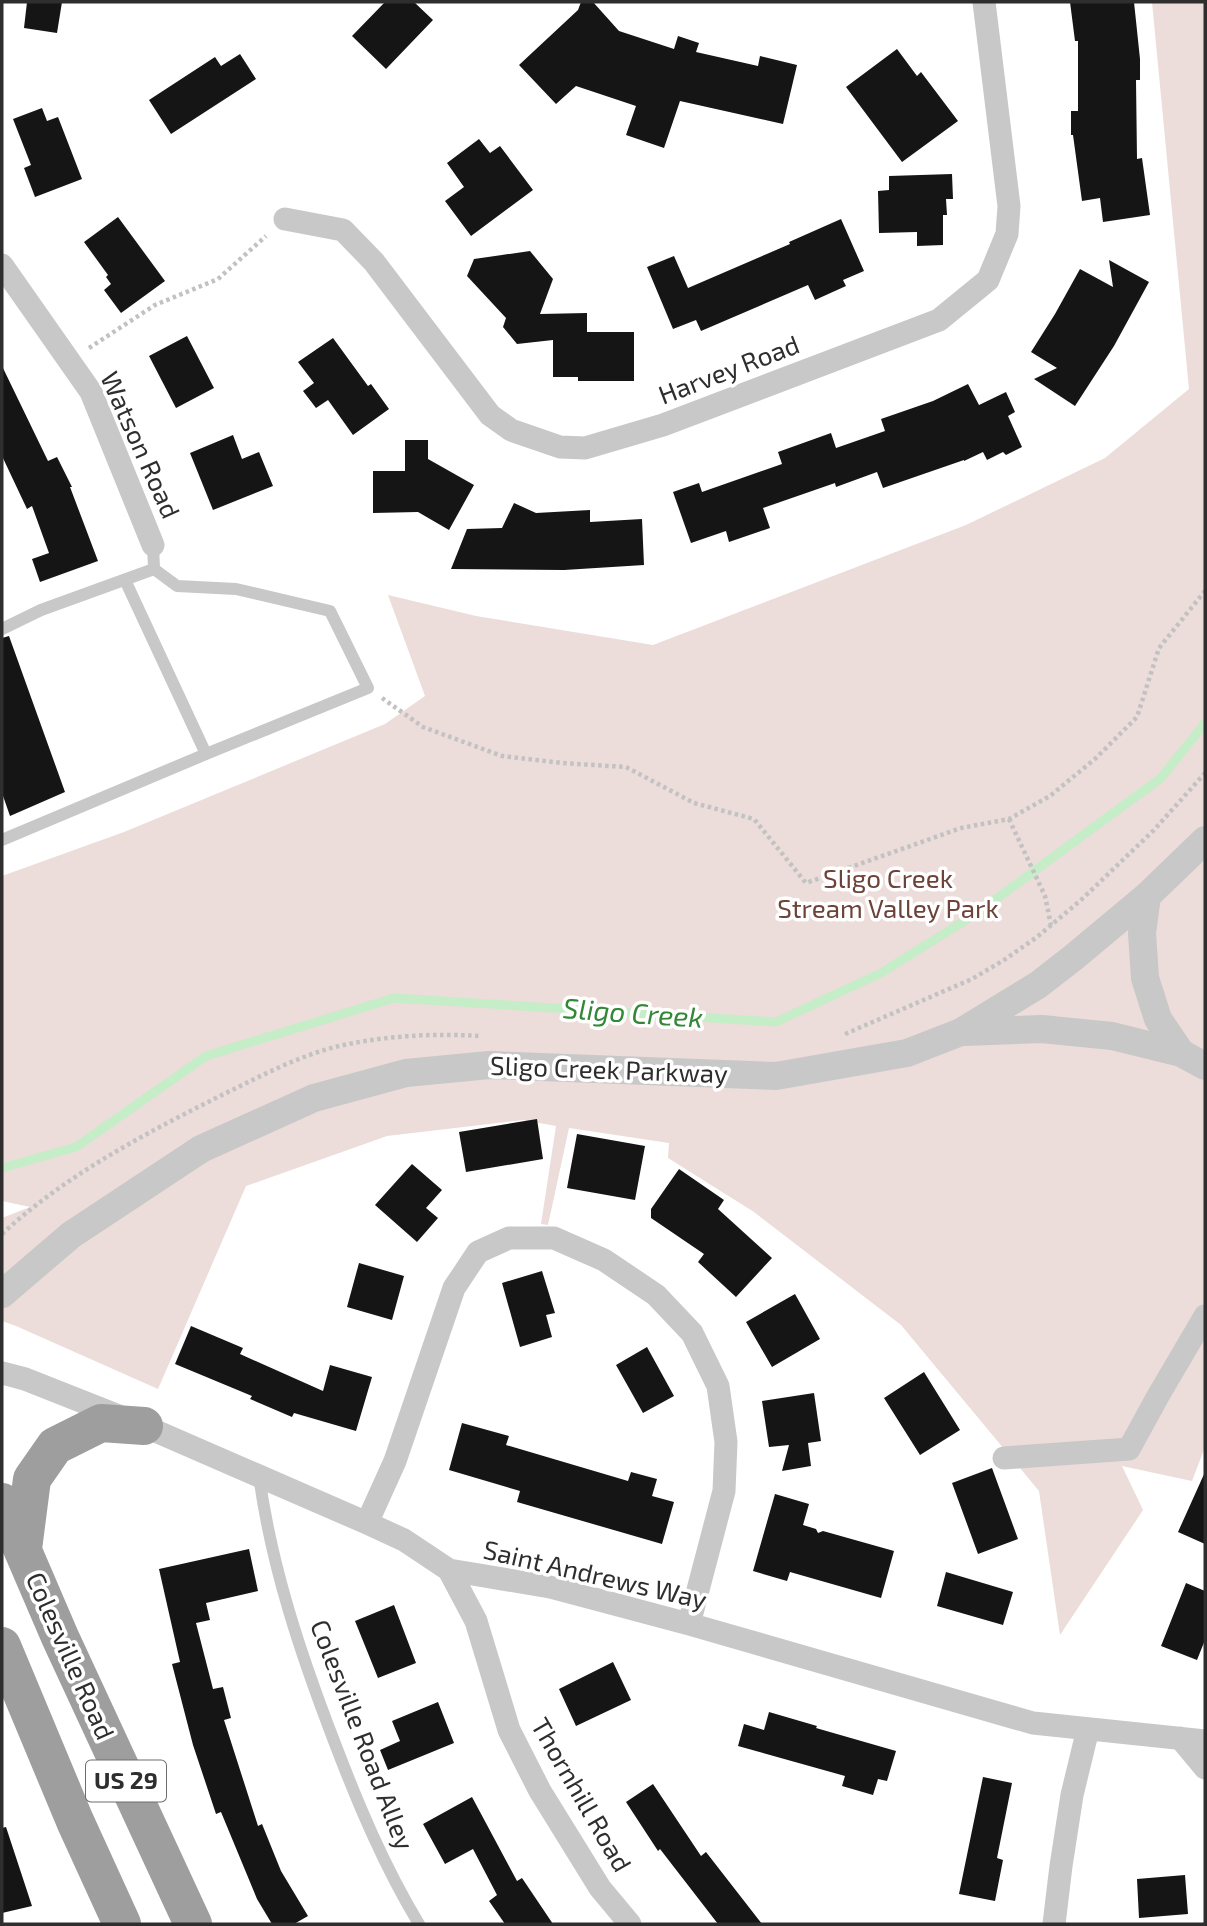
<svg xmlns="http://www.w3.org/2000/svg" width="1207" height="1926" font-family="'Exo 2',sans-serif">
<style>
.green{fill:#ecdcda}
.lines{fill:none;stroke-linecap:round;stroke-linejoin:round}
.stream{stroke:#c5edc7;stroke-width:9}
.building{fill:#151515}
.path{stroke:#c2c2c2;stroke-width:4.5;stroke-dasharray:3.5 3.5;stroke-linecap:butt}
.service{stroke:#c8c8c8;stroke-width:12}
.minor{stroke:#c8c8c8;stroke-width:23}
.tertiary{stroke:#c8c8c8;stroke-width:28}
.trunk{stroke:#9e9e9e;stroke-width:38}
.labels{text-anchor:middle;stroke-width:7;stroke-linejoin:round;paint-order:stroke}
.shield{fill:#fff;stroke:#6d6d6d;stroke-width:2}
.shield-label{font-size:24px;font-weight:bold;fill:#2e2e2e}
.street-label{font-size:26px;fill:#2e2e2e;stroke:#fff}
.park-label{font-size:26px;fill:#6c4239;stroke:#fff}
.water-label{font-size:28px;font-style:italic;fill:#338737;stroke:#fff}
</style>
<rect width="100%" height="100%" fill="#fff"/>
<!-- green -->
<path class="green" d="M1152 2H1205V1447L1192 1481 1122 1466 1143 1510 1060 1635 1039 1491 901 1325 754 1212 668 1158 669 1143 569 1128 548 1225 541 1224 556 1126 523 1120 387 1136 246 1186 158 1389 16 1326 2 1321V1218L30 1207 2 1201V876L124 832 385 724 425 696 388 595 476 616 653 645 966 525 1105 458 1189 389Z"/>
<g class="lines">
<!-- stream -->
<path class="stream" d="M2 1168 76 1147 206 1056 394 998 776 1022 881 973 977 913 1161 778 1205 723"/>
</g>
<!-- building -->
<path class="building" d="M27 2H62L57 33 24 28Z
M385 2H414L433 20 386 69 352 36Z
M581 2H593L619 31 674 49 678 36 699 43 696 52 758 66 760 56 797 65 783 124 680 101 664 148 626 135 636 106 576 86 556 104 519 65 578 10Z
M1070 2H1134L1140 59V80H1136L1137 159 1142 158 1150 215 1103 222 1100 198 1082 201 1073 135H1071V111H1078V41H1075Z
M897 49 917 76 921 72 958 121 902 162 846 87Z
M240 54 256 79 171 134 149 100 215 57 221 66Z
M42 108 47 121 58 117 82 179 35 197 24 168 31 165 13 119Z
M479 139 490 153 500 146 533 190 471 236 445 201 464 187 447 163Z
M952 174 953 199H946L947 215H943V245L917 246V232L879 233 878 191 889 190V176Z
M118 217 165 281 121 313 104 290 111 284 106 277 108 275 84 242Z
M841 219 864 271 843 280 846 286 815 300 808 285 701 331 696 320 673 329 647 267 674 256 688 288 790 244 789 242Z
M530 251 553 279 540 314 587 313V332H634V381H578V377H553V340L517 344 503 327 506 318 467 276 474 259Z
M1109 260 1149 282 1114 346 1075 406 1034 379 1057 368 1031 352 1055 314 1080 269 1113 287Z
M187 336 214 388 176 408 149 356Z
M333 338 368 386 371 384 389 409 353 435 328 400 316 408 303 391 314 383 298 362Z
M2 366 48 461 57 457 72 487H70L98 561 40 582 32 559 49 553 32 506 27 509 2 456Z
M968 384 979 405 1006 392 1015 412 1008 416 1022 447 1006 455 1003 452 987 460 983 452 964 461V460L883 488 877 472 836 487 835 483 763 508 770 528 729 542 726 531 691 543 673 492 699 483 702 492 782 464 778 452 831 433 836 448 885 431 881 419 933 401Z
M233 435 242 459 259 452 273 486 213 510 190 453Z
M405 440H428V459L474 485 449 530 418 512 373 513V471H405Z
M514 503 536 513 590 510V522L642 519 644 565 564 570 451 569 467 529 502 528Z
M9 636 65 792 10 816 2 793V638Z
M537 1119 543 1159 466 1172 459 1132Z
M577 1134 645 1146 635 1200 567 1188Z
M412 1164 442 1190 426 1208 438 1218 417 1242 375 1205Z
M679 1169 724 1200 718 1209 772 1258 736 1297 698 1262 704 1254 651 1218V1209Z
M359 1263 404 1276 392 1320 347 1307Z
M542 1271 555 1313 546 1315 552 1337 520 1347 502 1283Z
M795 1294 820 1339 772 1367 746 1322Z
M191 1326 243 1348 240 1354 323 1391 330 1365 372 1377 356 1431 294 1413 292 1417 250 1399 252 1396 175 1364Z
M647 1347 674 1396 643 1413 616 1365Z
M924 1372 960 1430 920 1455 884 1398Z
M814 1393 821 1441 808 1443 811 1466 782 1471 789 1445 769 1447 762 1401Z
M462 1423 509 1436 506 1445 628 1481 631 1472 657 1479 652 1496 674 1502 662 1544 517 1502 520 1491 449 1470Z
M992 1468 1018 1539 978 1554 952 1483Z
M1205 1472V1544L1178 1532Z
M775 1494 809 1504 803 1525 816 1529 818 1533 823 1531 894 1551 881 1598 790 1572 787 1581 753 1571Z
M249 1549 258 1591 206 1603 210 1620 196 1623 213 1689 223 1687 231 1718 224 1720 258 1826 262 1824 281 1871 308 1916 294 1924H272L257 1899 221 1812 216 1814 193 1745 172 1664 180 1662 159 1569Z
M946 1572 1013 1592 1003 1625 937 1606Z
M1186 1583 1205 1591V1640L1197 1660 1161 1646Z
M394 1605 416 1663 378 1678 355 1621Z
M613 1662 631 1700 576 1726 559 1689Z
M438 1702 454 1743 388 1770 380 1750 400 1741 392 1721Z
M769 1712 817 1726 816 1728 896 1751 887 1781 878 1779 873 1795 842 1786 845 1776 738 1746 744 1724 764 1730Z
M983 1777 1012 1783 997 1858 1003 1860 995 1901 959 1894Z
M653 1784 701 1856 706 1852 762 1924H718L660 1849 658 1851 626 1802Z
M472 1797 517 1881 522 1878 553 1924H505L489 1901 497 1895 473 1849 445 1864 423 1824Z
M6 1827 32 1906 2 1913V1828Z
M1185 1875 1188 1914 1139 1918 1137 1879Z"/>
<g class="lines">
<!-- path -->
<path class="path" d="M89 348 155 305 218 279 266 236
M382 698 423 727 502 756 562 763 626 767 694 803 754 819 806 883 961 828 1009 819 1050 796 1096 758 1137 717 1159 648 1205 591
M1009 819 1045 896 1051 925
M845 1034 972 979 1004 960 1037 937 1081 900 1154 830 1205 773
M2 1234C66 1175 144 1134 222 1095 259 1077 296 1057 335 1047 381 1036 432 1033 479 1036"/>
<!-- service -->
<path class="service" d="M125 580 206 754
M2 629 41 610 154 569 153 545
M2 840 206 754 368 688 330 611 236 589 177 586 154 569
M259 1475C271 1566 301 1655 334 1741 358 1804 384 1866 419 1924"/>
<!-- minor -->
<path class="minor" d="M285 219 343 230 374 262 490 415 511 430 560 447 585 448 663 425 939 320 988 280 1007 234 1009 206 984 2
M2 265 91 392 153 545
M2 1373 25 1379 144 1426 367 1523 404 1540 449 1570 550 1587 689 1624 1033 1723 1205 1741
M1004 1458 1129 1449 1158 1396 1205 1316
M367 1523 395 1461 454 1288 478 1252 509 1238H554L604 1260 656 1295 692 1333 718 1386 726 1442 724 1491 689 1624
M449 1570 476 1621 509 1730 540 1791 600 1888 630 1924
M1180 1738 1205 1768
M1054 1924 1061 1866 1072 1795 1088 1729"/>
<!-- tertiary -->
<path class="tertiary" d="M1147 896 1142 933 1145 978 1158 1019 1181 1053
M964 1032 1042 1029 1112 1036 1181 1053 1205 1066
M2 1294 71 1235 201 1149 314 1098 406 1073 489 1065 776 1076 907 1053 961 1032 1038 985 1074 957 1147 896 1205 840"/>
<!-- trunk -->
<path class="trunk" d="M2 1502 60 1637 193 1924
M23 1549 32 1479 55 1446 101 1423 144 1426
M2 1646 75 1821 122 1924"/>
</g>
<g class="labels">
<!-- shield labels -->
<rect class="shield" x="86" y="1760.5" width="80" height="41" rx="5"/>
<g class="shield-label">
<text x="126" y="1789">US 29</text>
</g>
<!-- street labels -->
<g class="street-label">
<text transform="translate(729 370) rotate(-21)" y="9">Harvey Road</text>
<text transform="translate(140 445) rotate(66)" y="9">Watson Road</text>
<text transform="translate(609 1070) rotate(2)" y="9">Sligo Creek Parkway</text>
<text transform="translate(595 1575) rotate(13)" y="9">Saint Andrews Way</text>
<text transform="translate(70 1656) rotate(66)" y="9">Colesville Road</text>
<text transform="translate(362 1735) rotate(69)" y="9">Colesville Road Alley</text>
<text transform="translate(581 1795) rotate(60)" y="9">Thornhill Road</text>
</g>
<!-- park labels -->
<g class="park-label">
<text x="888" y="888">Sligo Creek<tspan x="888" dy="30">Stream Valley Park</tspan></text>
</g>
<!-- water labels -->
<g class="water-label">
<text transform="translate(633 1013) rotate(4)" y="10">Sligo Creek</text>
</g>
</g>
<!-- border -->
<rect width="1207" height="1926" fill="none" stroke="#2e2e2e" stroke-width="7"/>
</svg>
